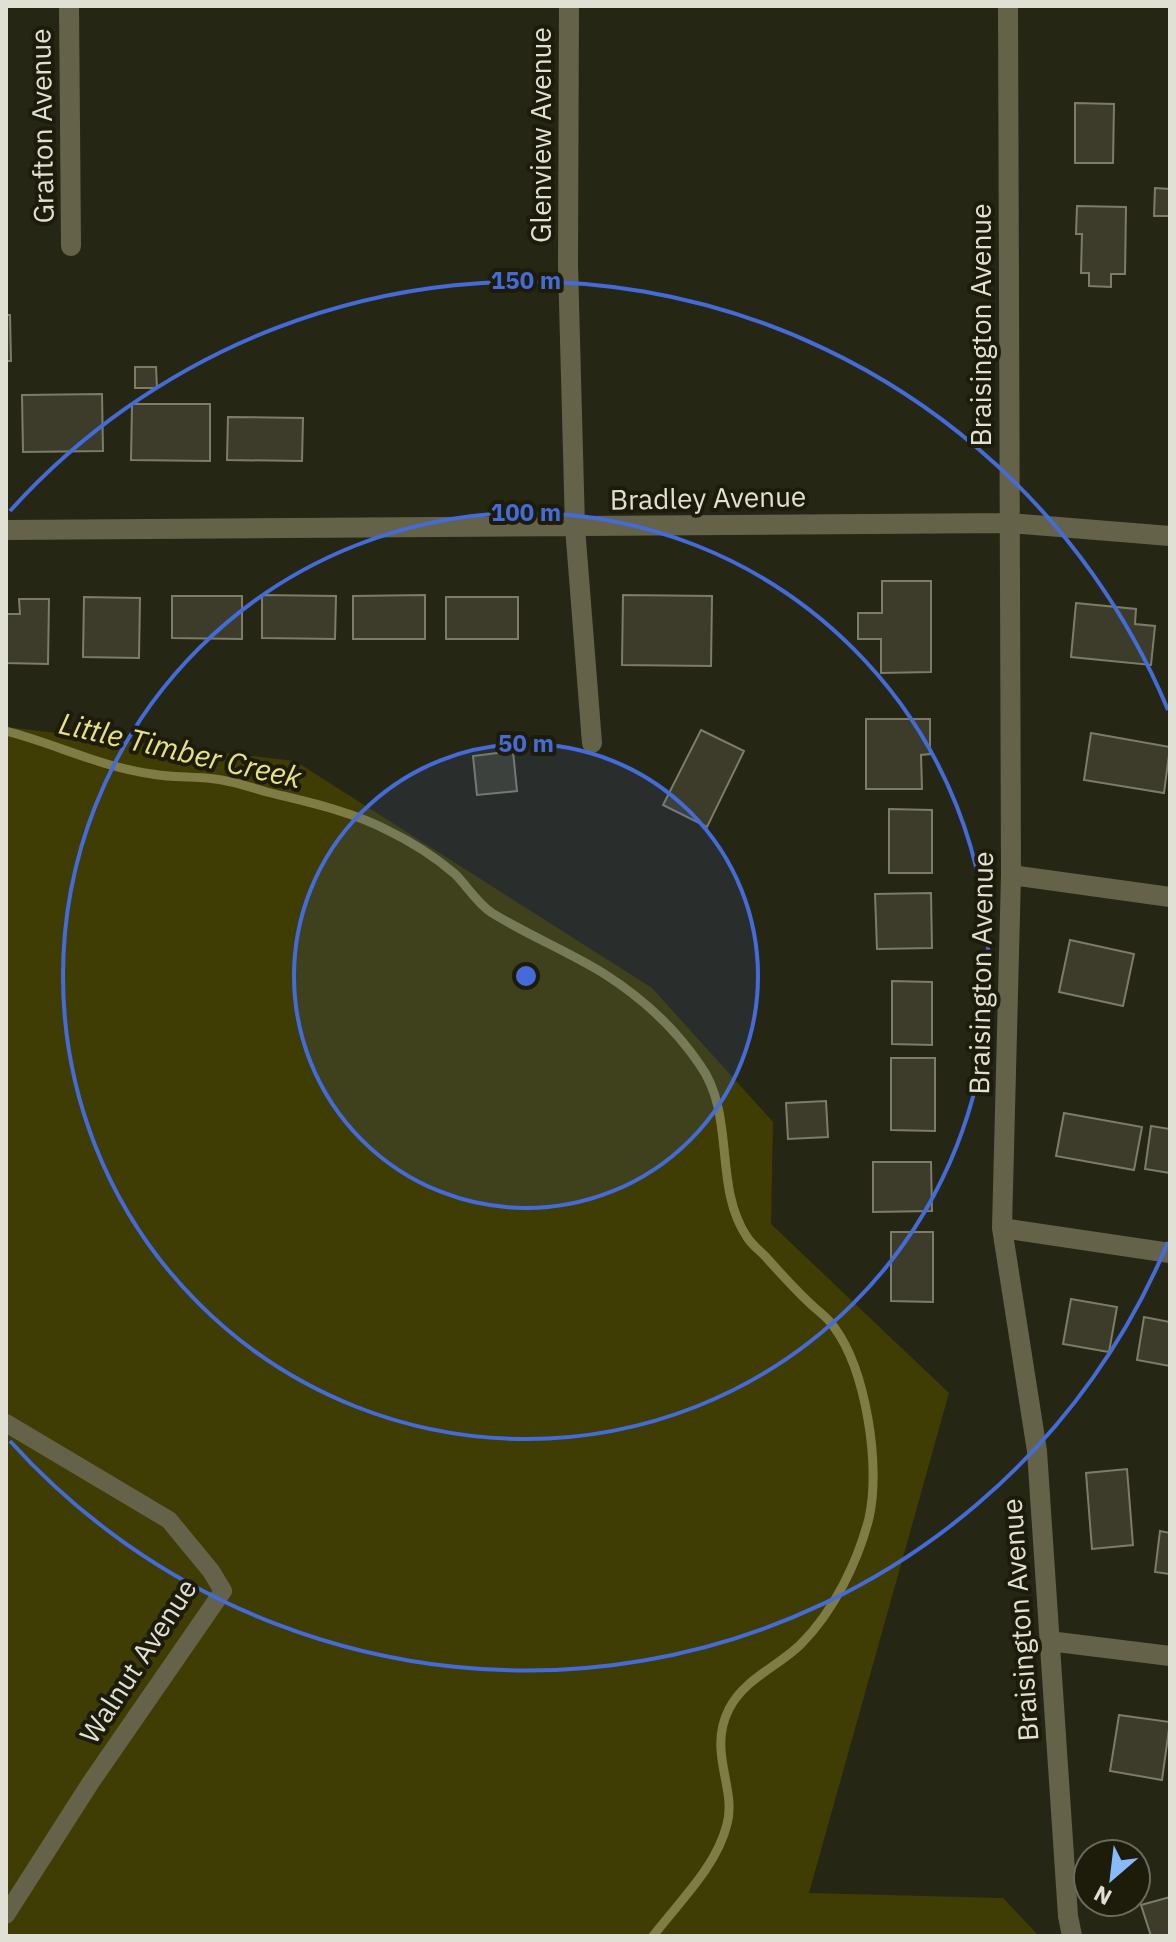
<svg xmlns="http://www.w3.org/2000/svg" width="1176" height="1942" font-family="'IBM Plex Sans',sans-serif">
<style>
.green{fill:#3f3c04}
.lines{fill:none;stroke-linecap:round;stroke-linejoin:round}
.stream{stroke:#7f7d45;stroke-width:9}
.building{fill:#3d3c2a;stroke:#7c7c68;stroke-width:2}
.service{stroke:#646349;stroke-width:18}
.minor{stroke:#646349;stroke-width:20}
.ring{fill:none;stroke:#446bd7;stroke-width:4}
.labels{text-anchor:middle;stroke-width:8;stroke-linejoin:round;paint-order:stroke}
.street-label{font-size:28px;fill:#e0e0d5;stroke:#1d1c0b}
.water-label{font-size:30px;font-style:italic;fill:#e7e283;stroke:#1d1c0b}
.centre{fill:#446bd7;stroke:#1d1c0b;stroke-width:4}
.ring-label{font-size:24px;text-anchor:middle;font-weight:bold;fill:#446bd7;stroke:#1d1c0b;stroke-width:8;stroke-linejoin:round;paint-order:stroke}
</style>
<rect width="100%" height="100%" fill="#262615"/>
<!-- green -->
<path class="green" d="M6 727 295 761 652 988 773 1122 771 1224 949 1393 809 1893 1003 1898 1039 1936H6Z"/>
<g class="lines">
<!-- stream -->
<path class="stream" d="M6 731C56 744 101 767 152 774 173 778 194 776 215 779 233 781 250 787 267 792 307 802 351 811 387 830 412 842 434 856 455 874 468 887 477 903 492 913 528 935 567 951 603 973 641 997 675 1028 700 1065 736 1115 713 1187 747 1237 752 1245 759 1250 765 1256 781 1274 797 1292 815 1308 822 1314 829 1319 834 1327 866 1370 881 1466 869 1518 858 1561 834 1611 801 1644 778 1667 745 1678 729 1709 707 1752 737 1788 727 1824 717 1866 679 1902 653 1936"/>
</g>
<!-- building -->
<path class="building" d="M1075 103 1114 104 1113 163H1075Z
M1155 188 1170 189V216H1154Z
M1077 206 1126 207 1125 274H1111V287L1089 286V273H1081L1082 234H1076Z
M6 315H10L11 361H6Z
M135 367H156L157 388H135Z
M102 394 103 451 23 452 22 395Z
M132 404H210V461L131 460Z
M228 417 303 418 302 461 227 460Z
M882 581H931V672L881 673V639H858V613H882Z
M262 595 336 596 335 639 262 638Z
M425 595V639H353V596Z
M623 595 712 596 711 666 622 665Z
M172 596H242V639L172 638Z
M84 597 140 598 139 658 83 657Z
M446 597H518V639H446Z
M19 599H49L48 664 6 663V614H20Z
M1076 603 1136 609 1135 624 1155 626 1151 665 1071 657Z
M866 719H930V754L921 755 922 789H866Z
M701 730 744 751 707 827 663 805Z
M1091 733 1170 747 1164 793 1084 780Z
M513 751 517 791 477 795 473 756Z
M889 809 932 810V873H889Z
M931 893 932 948 877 949 875 894Z
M1070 940 1134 954 1123 1006 1059 992Z
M892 981 932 982V1045L892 1044Z
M891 1058H935V1131L891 1130Z
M826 1101 828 1137 788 1139 786 1103Z
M1064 1113 1142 1127 1134 1170 1056 1156Z
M1151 1126 1170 1129V1173L1145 1169Z
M873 1162H931L932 1211 873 1212Z
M891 1232H933V1302L891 1301Z
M1071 1299 1117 1307 1109 1352 1063 1344Z
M1144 1317 1170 1322V1366L1137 1360Z
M1127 1469 1133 1545 1092 1549 1086 1473Z
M1160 1531 1170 1533V1574L1155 1572Z
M1119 1715 1170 1722 1162 1780 1110 1771Z
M1170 1897V1936H1151L1141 1905Z"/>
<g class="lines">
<!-- service -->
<path class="service" d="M6 1423 169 1520 211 1571 223 1591 91 1782 6 1915"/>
<!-- minor -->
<path class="minor" d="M69 6 71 246
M569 6 568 265 575 527 592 743
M1008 6 1011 875 1002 1228 1037 1451 1068 1916 1072 1936
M6 530 1010 523 1170 536
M1011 875 1170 897
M1002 1228 1170 1253
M1049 1641 1170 1656"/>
</g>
<!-- distance rings -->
<circle cx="526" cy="976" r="232" fill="#446bd7" fill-opacity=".12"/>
<g class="ring">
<circle cx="526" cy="976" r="232"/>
<circle cx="526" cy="976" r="463"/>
<path d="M1168 1242A695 695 0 0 1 10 1441M10 511A695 695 0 0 1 1168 710"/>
</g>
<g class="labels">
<!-- street labels -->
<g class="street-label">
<text transform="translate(42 126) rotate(-91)" y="10">Grafton Avenue</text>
<text transform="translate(541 135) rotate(-90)" y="10">Glenview Avenue</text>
<text transform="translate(981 325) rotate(-90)" y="10">Braisington Avenue</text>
<text transform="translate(708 498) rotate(-1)" y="10">Bradley Avenue</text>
<text transform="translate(981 973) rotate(-89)" y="10">Braisington Avenue</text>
<text transform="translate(1020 1620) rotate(-94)" y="10">Braisington Avenue</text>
<text transform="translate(138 1661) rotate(-57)" y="10">Walnut Avenue</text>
</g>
<!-- water labels -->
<g class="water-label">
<text transform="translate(180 751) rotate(13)" y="10">Little Timber Creek</text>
</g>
</g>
<circle cx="526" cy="976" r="12" class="centre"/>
<g class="ring-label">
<text x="526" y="289">150 m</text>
<text x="526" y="521">100 m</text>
<text x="526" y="752">50 m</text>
</g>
<!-- border -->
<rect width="1176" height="1942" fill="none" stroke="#e0e0d5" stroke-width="16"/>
<!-- north arrow -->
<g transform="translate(1112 1878) rotate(208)"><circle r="38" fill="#1d1c0b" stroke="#6b6a5c" stroke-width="2"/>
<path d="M0-6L14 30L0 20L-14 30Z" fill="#89bafc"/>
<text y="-12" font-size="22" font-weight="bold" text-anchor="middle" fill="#e0e0d5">N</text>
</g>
</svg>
